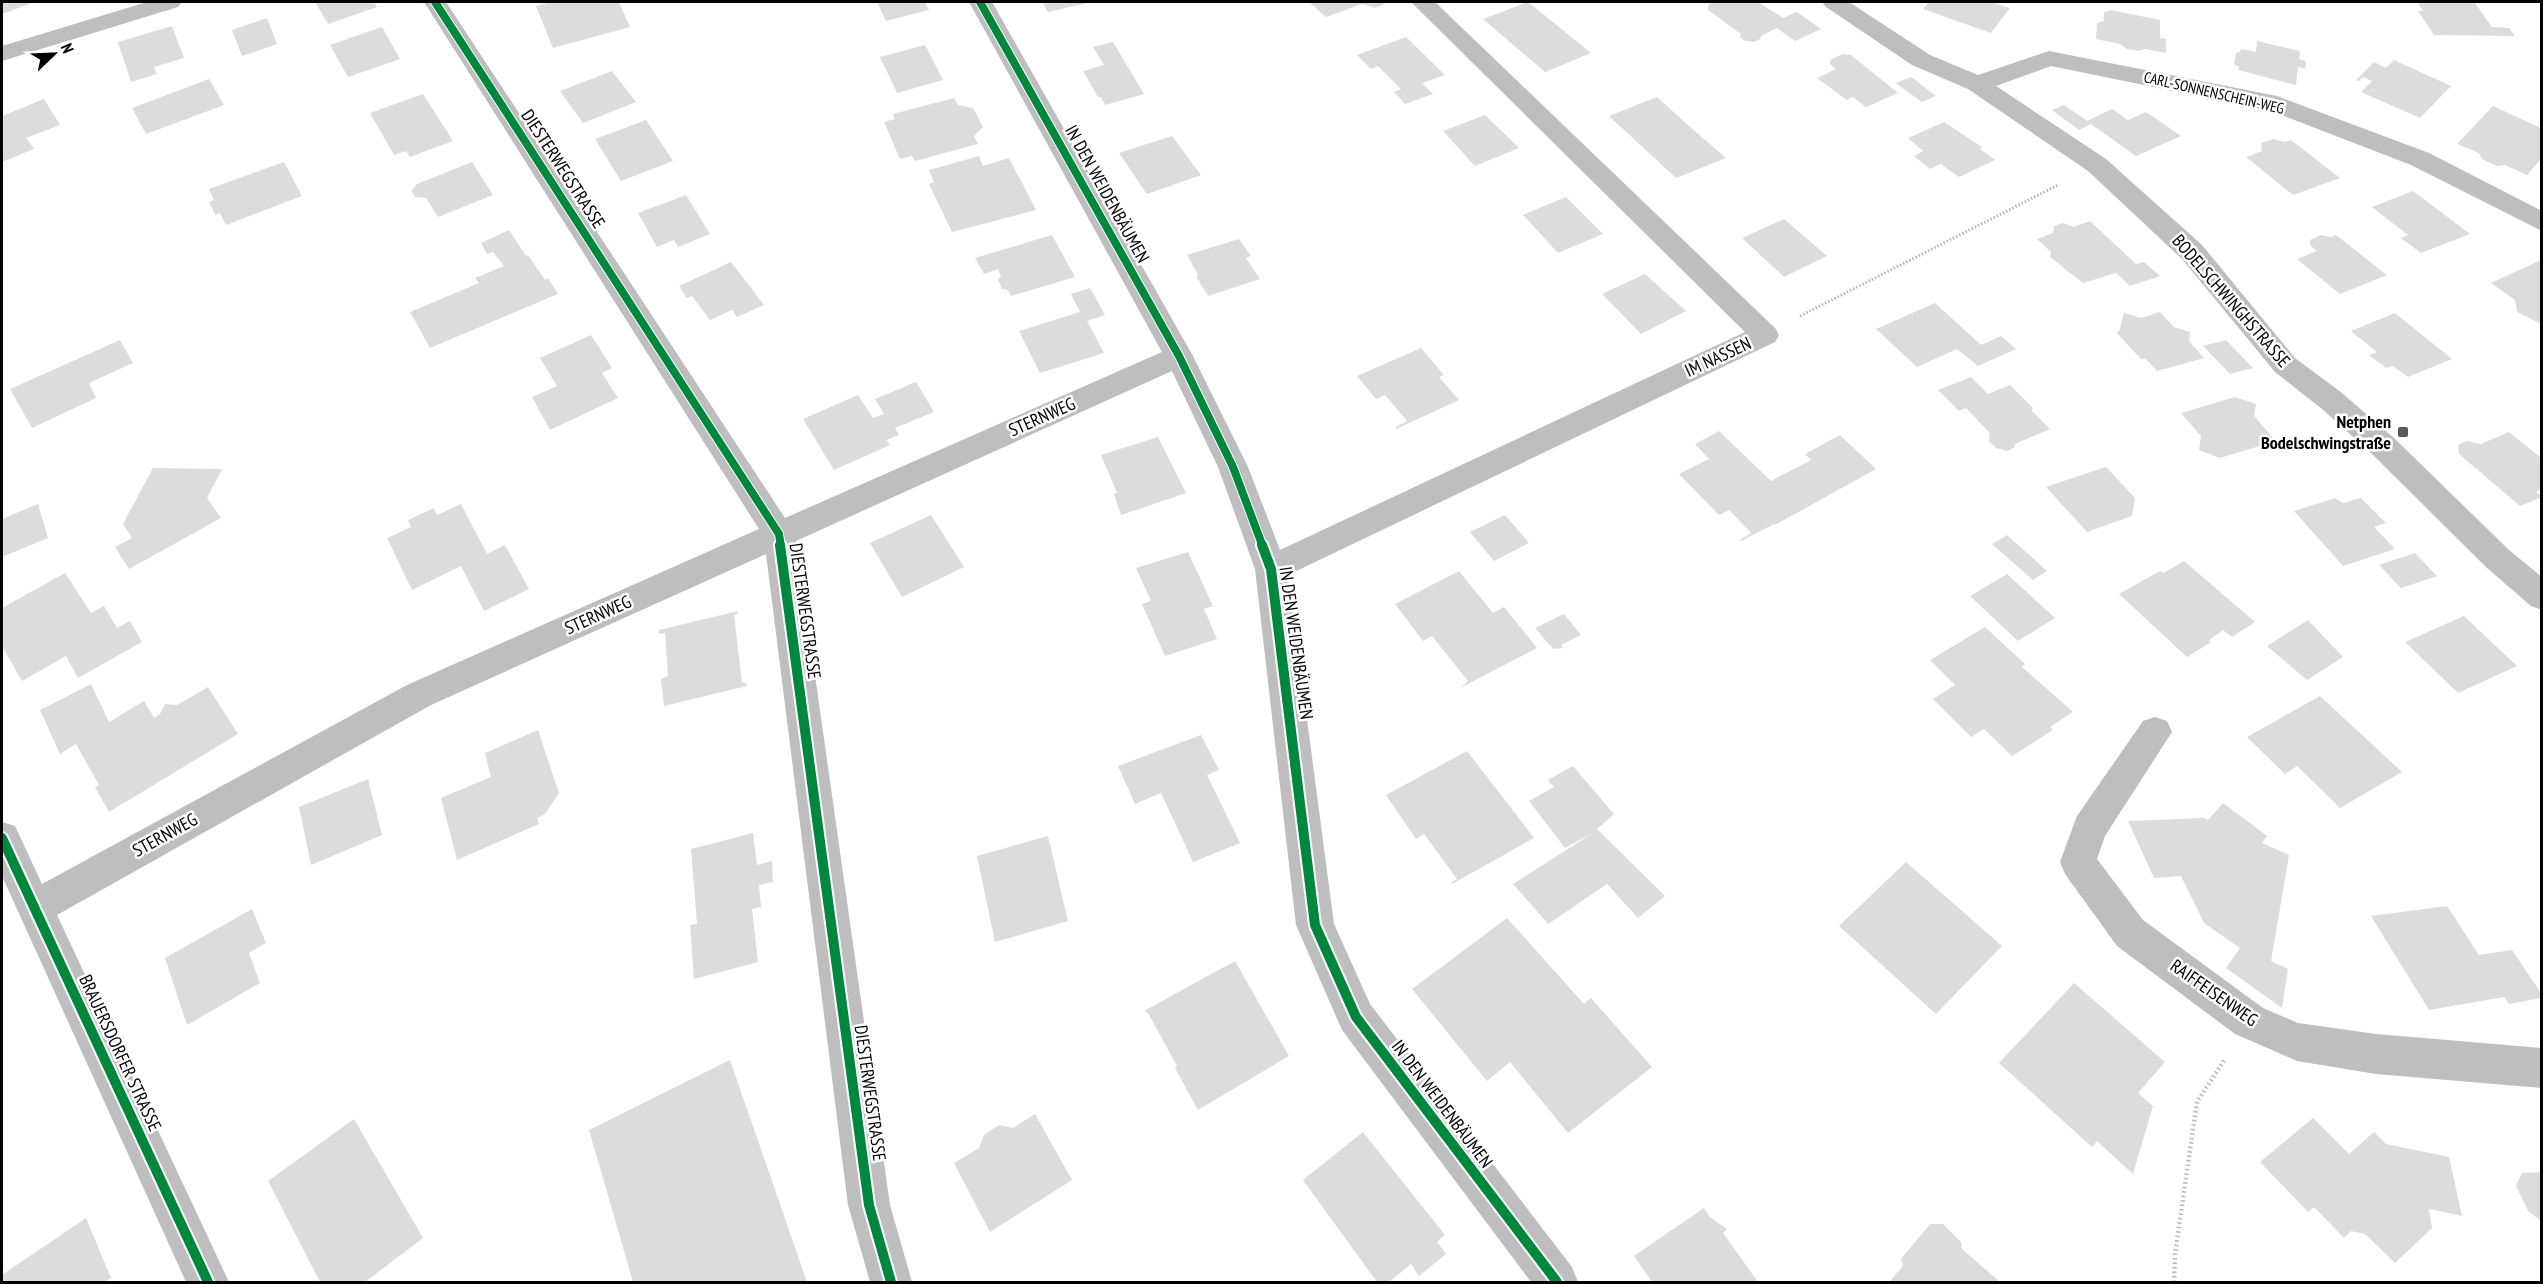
<svg xmlns="http://www.w3.org/2000/svg" width="2543" height="1284" font-family="'PT Sans Narrow',sans-serif">
<style>
.building{fill:#dcdcdc}
.lines{fill:none;stroke-linecap:round;stroke-linejoin:round}
.path-far1{stroke:#b8b8b8;stroke-width:3;stroke-dasharray:1.5 2;stroke-linecap:butt}
.path{stroke:#b8b8b8;stroke-width:4.5;stroke-dasharray:1.5 3;stroke-linecap:butt}
.minor{fill:#bebebe;fill-rule:evenodd}
.cycleway-far1-casing{stroke:#fff;stroke-width:10}
.cycleway-casing{stroke:#fff;stroke-width:14}
.cycleway-far1{stroke:#00873e;stroke-width:8}
.cycleway{stroke:#00873e;stroke-width:10}
.poi-dot{fill:#595959;stroke:#fff;stroke-width:2}
.labels{text-anchor:middle;stroke-width:5;stroke-linejoin:round;paint-order:stroke}
.far-street-label{font-size:15px;fill:#000;stroke:#fff}
.street-label{font-size:18px;fill:#000;stroke:#fff}
.poi-label{font-size:18px;font-weight:bold;fill:#000;stroke:#fff;text-anchor:end}
</style>
<rect width="100%" height="100%" fill="#fff"/>
<!-- building -->
<path class="building" d="M2 2H35L2 14Z
M315 2H374L377 7 328 24Z
M552 2H619L630 27 553 48 536 6Z
M877 2H925L929 10 886 21Z
M1042 2H1092L1048 12Z
M1309 2H1384L1383 5 1375 8 1362 4 1326 17Z
M1528 2 1559 27 1591 53 1545 72 1483 19Z
M1716 2H1758L1783 18 1797 12 1821 29 1795 41 1777 28 1761 36 1760 39 1754 42 1745 41 1740 37 1741 34 1708 10 1709 4Z
M1929 2H1990L2010 8 1991 33 1923 9Z
M2417 2H2474L2492 27 2509 28 2515 36 2434 35 2418 11H2423Z
M2111 10 2160 20V38L2166 39V53L2145 49 2139 51 2127 49 2120 44 2096 39 2097 23 2104 21V12Z
M267 18 277 44 242 56 232 30Z
M172 26 184 58 154 67 157 74 131 82 118 42Z
M382 27 400 59 348 77 330 45Z
M1406 37 1445 75 1422 83 1433 94 1405 104 1394 92 1401 89 1378 66 1371 69 1357 55Z
M2257 41 2300 51 2299 59 2306 61 2305 69 2298 67 2296 85 2238 70 2239 67 2234 64 2236 53 2240 52 2241 49 2256 52Z
M1113 42 1144 94 1105 105 1101 97H1098L1083 71 1104 65 1093 47Z
M925 45 943 80 897 93 880 57Z
M1843 54 1851 55 1898 93 1866 107 1853 97 1847 100 1817 78 1836 69 1830 64V60Z
M2394 60 2451 86 2420 118 2361 92 2372 81 2363 77 2359 81 2356 80 2374 62 2386 68Z
M612 71 636 102 583 123 560 91Z
M1911 77 1936 96 1922 102 1896 83Z
M209 79 224 105 146 134 132 108Z
M423 94 453 141 410 157 406 151 394 155 370 113Z
M1657 97 1690 127 1726 158 1676 178 1609 116Z
M954 98 958 105 973 108 983 127 974 136 978 144 915 161 912 156 900 159 884 122 895 119 893 114Z
M44 99 60 125 26 138 34 149 2 162V116Z
M2064 105 2087 121 2112 109 2128 120 2146 112 2181 136 2136 156 2091 124 2079 130 2052 110Z
M2493 106 2541 128V159L2527 175 2505 165 2497 166 2482 159 2479 153 2457 144Z
M1485 115 1519 148 1475 166 1443 131Z
M646 120 673 161 621 181 595 139Z
M1944 122 1982 147 1980 149 1995 160 1959 177 1941 164 1930 169 1914 156 1923 151 1908 138Z
M1172 136 1201 175 1147 194 1119 153Z
M2273 139 2285 142 2291 140 2340 178 2293 195 2246 157 2262 151 2261 143Z
M979 156 983 166 1009 158 1036 210 952 232 929 184 934 182 929 170Z
M284 162 302 196 226 225 220 213 215 215 209 202 214 200 209 189Z
M472 162 493 195 438 217 426 198 415 197 411 191 417 184Z
M2413 191 2470 234 2421 253 2401 238 2408 235 2372 207Z
M686 195 710 234 678 247 674 240 657 247 638 213Z
M1566 197 1603 234 1558 253 1523 215Z
M1784 219 1827 256 1784 277 1742 238Z
M2090 221 2136 264 2144 262 2160 276 2130 286 2116 273 2083 283 2050 257 2051 252 2037 239 2053 233 2054 226 2063 223 2074 227Z
M509 230 526 256 528 255 545 280 548 278 558 294 430 348 410 312 479 283 475 278 504 266 493 252 487 254 481 243Z
M1052 235 1075 277 1011 296 1008 290 1002 289 998 280 1001 276 998 269 984 274 975 258Z
M2321 235 2331 237 2336 235 2387 275 2340 294 2297 259 2317 251 2310 245V240Z
M1239 239 1251 256 1246 258 1260 279 1208 296 1196 276 1198 275 1187 255Z
M2541 260V324L2517 312 2515 300 2491 283Z
M731 262 764 305 737 317 732 310 710 320 692 296 687 298 679 286Z
M1645 274 1686 311 1641 334 1602 294Z
M1090 288 1105 315 1087 321 1104 353 1040 373 1019 331 1080 312 1071 294Z
M1935 303 1981 345 2001 336 2016 349 1978 366 1957 349 1917 367 1876 329Z
M2160 312 2174 327 2190 332 2189 341 2204 358 2157 371 2146 359H2141L2116 332 2119 331 2124 313 2141 318Z
M2395 313 2452 359 2408 377 2393 366 2386 368 2369 355 2377 352 2351 331Z
M591 335 612 368 602 373 618 398 550 430 532 397 557 386 540 358Z
M120 340 133 363 89 383 96 398 32 428 10 389Z
M2226 340 2253 368 2230 374 2203 346Z
M1421 348 1444 375 1439 377 1459 400 1396 429V427L1407 421 1385 395 1376 399 1357 376Z
M1971 377 1988 394 2010 385 2033 408 2031 410 2050 429 2015 444V447L2007 451 1996 448 1989 441 1990 433 1966 408 1959 411 1938 390Z
M916 382 934 412 895 428 899 435 886 440 890 445 834 470 803 419 858 395 873 418 884 414 875 399Z
M2235 397 2256 404 2254 416 2276 441 2220 458 2199 450 2201 436 2181 413Z
M1719 431 1771 481 1811 460 1805 454 1840 435 1876 469 1775 525 1774 524 1741 541 1740 540 1751 533 1729 510 1719 515 1679 474 1709 459 1695 444Z
M2509 432 2541 458V489L2536 492 2542 497 2520 506 2459 454 2458 445 2467 441 2481 444Z
M1158 437 1186 493 1121 515 1114 494 1117 493 1101 455Z
M2106 467 2135 498 2132 516 2087 532 2046 487Z
M153 468 222 469 207 498 221 518 129 569 115 547 132 538 123 524Z
M2335 498 2343 503 2361 498 2386 523 2374 527 2395 549 2343 566 2294 511Z
M38 504 48 538 2 557V519Z
M461 504 487 554 505 545 529 589 484 611 461 566 412 590 387 538 411 527 408 520 434 508 437 515Z
M931 515 964 567 902 597 870 543Z
M1505 515 1529 543 1494 561 1470 532Z
M2007 535 2047 571 2033 580 1992 544Z
M1188 552 1213 606 1204 609 1217 639 1165 656 1142 604 1151 601 1136 568Z
M2415 553 2437 576 2401 588 2379 565Z
M2184 561 2255 622 2232 637 2223 630 2209 640 2211 642 2187 657 2119 594 2160 571 2163 573Z
M1459 571 1493 613 1504 607 1537 648 1460 688 1468 681 1432 636 1423 641 1395 604Z
M65 573 91 613 104 606 117 628 130 621 142 642 78 678 66 656 22 681 2 646V608Z
M2007 574 2055 618 2018 641 1970 596Z
M738 611 737 614 734 615 742 682 746 683 747 686 664 706 661 679 668 676 665 633 659 634V630Z
M1564 614 1581 635 1561 645 1563 648 1553 649 1535 628Z
M2464 616 2517 666 2458 693 2405 642Z
M2308 620 2343 657 2307 680 2267 646Z
M1985 627 2025 664 2022 667 2073 712 2050 727 2053 730 2012 756 1984 729 1971 737 1933 699 1955 685 1930 660Z
M91 684 109 722 144 701 154 718 160 714 165 704 177 705 208 687 238 734 109 812 95 787 99 785 76 744 60 754 40 710Z
M2320 696 2402 772 2340 808 2297 766 2285 774 2247 737Z
M538 730 559 793 545 814 537 818 539 824 457 860 441 798 491 777 485 753Z
M1201 735 1219 770 1207 775 1240 843 1193 862 1161 793 1135 804 1118 766Z
M1467 751 1534 838 1452 884 1451 883 1457 879 1424 834 1416 839 1386 795Z
M1573 766 1614 814 1597 829 1665 896 1638 918 1607 884 1548 924 1513 884 1593 833 1565 848 1529 801 1554 787 1548 780Z
M368 779 382 835 311 865 299 807Z
M2223 803 2267 836 2262 843 2289 855 2271 961 2288 969 2282 1008 2226 968 2240 948 2204 923 2181 876 2154 878 2128 821 2204 818 2208 820Z
M753 833 757 865 772 861 773 882 759 885 761 907 752 909 758 962 694 979 690 925 697 924 691 849Z
M1048 836 1068 921 995 942 977 856Z
M1906 862 2002 946 1936 1014 1839 926Z
M2447 906 2479 955 2512 950 2541 993V998L2509 1004 2504 997 2429 1010 2371 916Z
M252 909 266 943 249 953 260 983 187 1025 165 958Z
M1507 918 1584 1004 1591 998 1652 1067 1568 1133 1510 1062 1487 1081 1412 989Z
M1235 961 1289 1056 1198 1110 1175 1068 1177 1066 1148 1013 1144 1011Z
M2074 983 2165 1062 2138 1093 2153 1106 2133 1174 2097 1141 2092 1147 1999 1063Z
M730 1060 807 1282H633L589 1130Z
M1035 1114 1072 1180 990 1232 954 1163 979 1148 984 1135 999 1125 1013 1128Z
M2313 1118 2349 1154 2374 1132 2386 1144 2449 1157 2462 1216 2429 1209 2432 1228 2395 1263 2365 1234 2351 1231 2344 1238 2314 1207 2308 1212 2260 1162Z
M354 1119 423 1238 365 1282H320L268 1181Z
M1363 1132 1445 1235 1437 1242 1446 1254 1419 1276 1411 1264 1389 1282H1377L1303 1180Z
M2541 1172V1221L2528 1211 2516 1186 2522 1173Z
M1704 1208 1710 1217 1727 1229 1723 1233 1758 1282H1652L1634 1256Z
M86 1218 111 1278 104 1282H2V1275Z
M1930 1224H1943L1961 1242 1962 1249 2000 1282H1889L1903 1266 1901 1259Z"/>
<g class="lines">
<!-- path-far1 -->
<path class="path-far1" d="M1800 316 2058 185"/>
<!-- path -->
<path class="path" d="M2174 1282 2175 1254 2197 1102 2225 1059"/>
<!-- minor -->
<path class="minor" d="M147 2H182L178 7 2 61V46Z
M424 2H446L785 518 1162 352 969 2H992L1193 356 1248 467 1280 550 1745 332 1411 2H1435L1775 328 1779 335 1775 342 1288 575 1334 924 1370 1004 1572 1267 1578 1282H1531L1342 1030 1296 925 1255 569 1218 467 1172 371 796 541 890 1205 912 1282H870L848 1205 766 554 431 705 57 915 229 1282H186L2 876V822L15 826 42 884 407 685 759 529Z
M1822 2H1849L1930 55 1978 75 2049 51 2277 96 2429 153 2542 211V231L2411 165 2271 111 2051 66 1996 86 2106 159 2202 245 2295 358 2342 393 2394 438 2509 550 2542 577V610L2531 606 2487 568 2372 454 2322 409 2275 372 2182 259 2088 171 1968 89 1912 65 1826 7Z
M2155 717 2167 721 2172 732 2105 836 2097 859 2143 920 2263 1008 2298 1023 2376 1034 2542 1048V1088L2376 1074 2297 1061 2235 1034 2117 946 2065 874 2060 862 2077 816 2143 721Z"/>
<defs>
<path id="cycleway-far1" d="M435 2 779 534 781 547
M980 2 1179 356 1233 467 1263 547"/>
<path id="cycleway" d="M780 545 869 1205 891 1282
M1262 545 1271 569 1315 925 1356 1017 1557 1282
M2 838 208 1282"/>
</defs>
<!-- cycleway-far1 casing -->
<use href="#cycleway-far1" class="cycleway-far1-casing"/>
<!-- cycleway casing -->
<use href="#cycleway" class="cycleway-casing"/>
<!-- cycleway-far1 -->
<use href="#cycleway-far1" class="cycleway-far1"/>
<!-- cycleway -->
<use href="#cycleway" class="cycleway"/>
</g>
<!-- markers -->
<rect class="poi-dot" x="2397" y="426" width="12" height="12" rx="3"/>
<g class="labels">
<!-- far-street labels -->
<g class="far-street-label">
<text transform="translate(2214 93) rotate(13)" y="5">CARL-SONNENSCHEIN-WEG</text>
</g>
<!-- street labels -->
<g class="street-label">
<text transform="translate(563 169) rotate(57)" y="6">DIESTERWEGSTRASSE</text>
<text transform="translate(1107 194) rotate(61)" y="6">IN DEN WEIDENBÄUMEN</text>
<text transform="translate(2231 301) rotate(49)" y="6">BODELSCHWINGHSTRASSE</text>
<text transform="translate(1718 357) rotate(-25)" y="6">IM NASSEN</text>
<text transform="translate(1042 417) rotate(-24)" y="6">STERNWEG</text>
<text transform="translate(805 611) rotate(82)" y="6">DIESTERWEGSTRASSE</text>
<text transform="translate(598 615) rotate(-24)" y="6">STERNWEG</text>
<text transform="translate(1296 643) rotate(82)" y="6">IN DEN WEIDENBÄUMEN</text>
<text transform="translate(165 835) rotate(-29)" y="6">STERNWEG</text>
<text transform="translate(2214 993) rotate(35)" y="6">RAIFFEISENWEG</text>
<text transform="translate(120 1053) rotate(65)" y="6">BRAUERSDORFER STRASSE</text>
<text transform="translate(870 1093) rotate(82)" y="6">DIESTERWEGSTRASSE</text>
<text transform="translate(1442 1104) rotate(53)" y="6">IN DEN WEIDENBÄUMEN</text>
</g>
<!-- poi labels -->
<g class="poi-label">
<text x="2391" y="428">Netphen<tspan x="2391" dy="21">Bodelschwingstraße</tspan></text>
</g>
</g>
<!-- border -->
<rect width="2543" height="1284" fill="none" stroke="#000000" stroke-width="6"/>
<!-- north arrow -->
<g transform="translate(54 54) rotate(67)" stroke="#ffffff" stroke-width="4.5" paint-order="stroke">
<path d="M0-4.5L10 22L0 15L-10 22Z" fill="#000000"/>
<text y="-9" font-size="16" font-weight="bold" text-anchor="middle" fill="#000000">N</text>
</g>
</svg>
